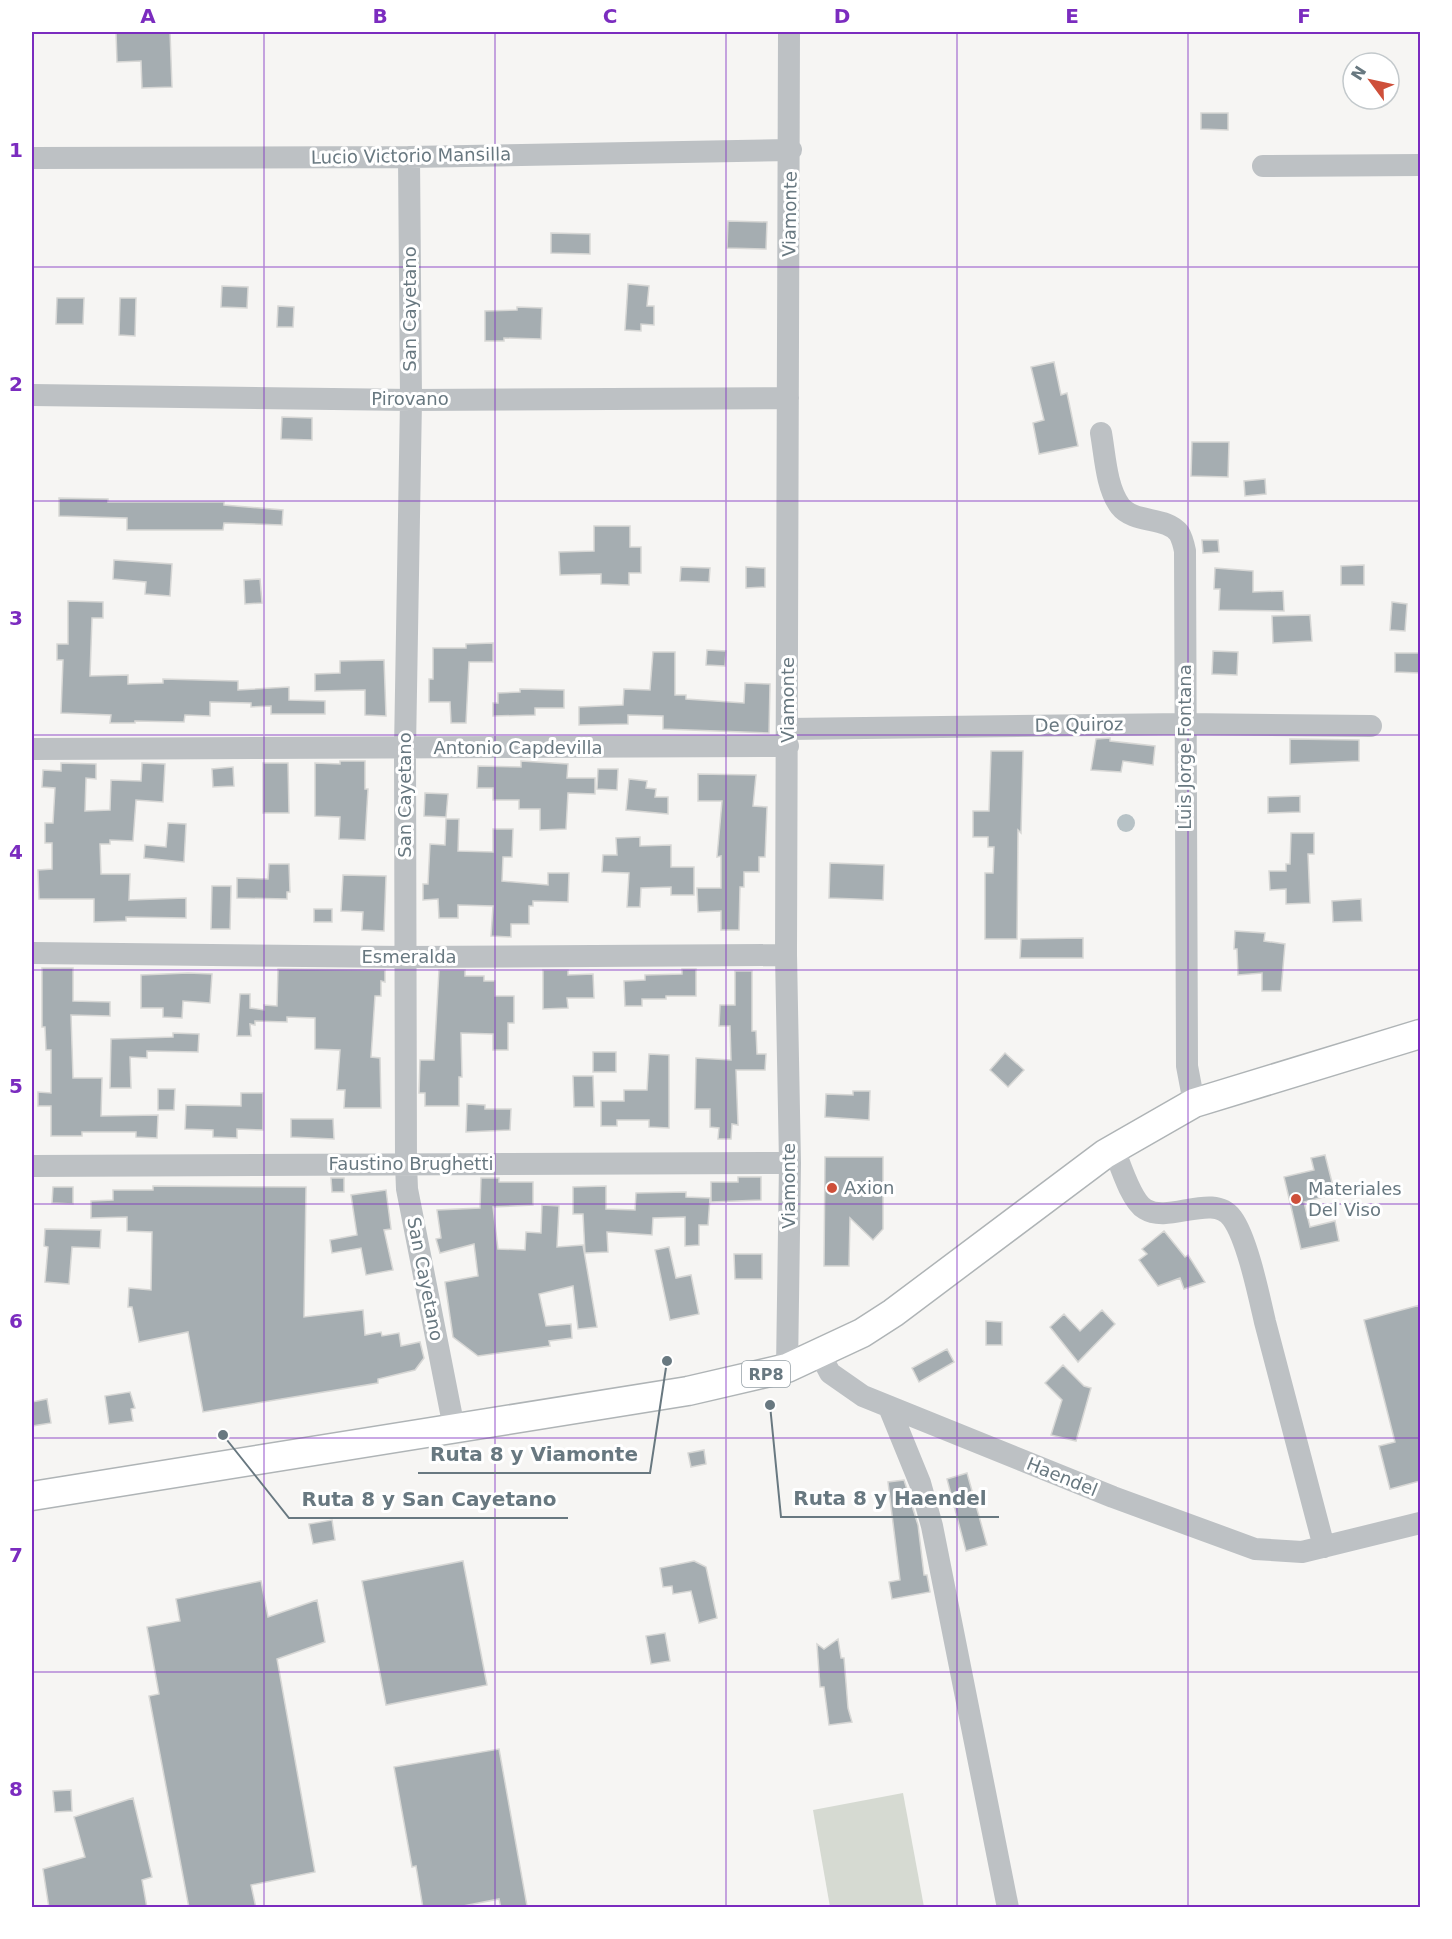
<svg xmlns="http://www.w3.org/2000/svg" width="1452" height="1939" font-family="'DejaVu Sans',sans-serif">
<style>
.green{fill:#d6dad2}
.water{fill:#b7c2c6}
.building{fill:#a5adb1;stroke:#d7d7d5;stroke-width:1.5}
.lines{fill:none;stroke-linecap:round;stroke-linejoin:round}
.major-casing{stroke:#afb4b6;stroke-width:31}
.minor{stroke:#bdc1c4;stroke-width:22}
.major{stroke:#fff;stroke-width:28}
.grid{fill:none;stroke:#7b2cbf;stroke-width:1.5;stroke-opacity:0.55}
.poi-dot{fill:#ce4f3a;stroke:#fff;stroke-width:2}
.labels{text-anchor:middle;stroke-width:6;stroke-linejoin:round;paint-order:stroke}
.shield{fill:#fff;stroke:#95a0a6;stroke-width:1.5}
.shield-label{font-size:16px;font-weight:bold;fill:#687880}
.street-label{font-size:18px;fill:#687880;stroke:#fff}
.poi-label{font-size:18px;fill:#687880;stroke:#fff;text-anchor:start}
.leader{fill:none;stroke:#687880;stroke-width:2}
.callout-dot{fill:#687880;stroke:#fff;stroke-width:2}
.callout-label{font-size:20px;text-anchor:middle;font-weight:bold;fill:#687880;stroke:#fff;stroke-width:6;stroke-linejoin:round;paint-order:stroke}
.neatline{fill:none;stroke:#7b2cbf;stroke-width:2}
.grid-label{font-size:20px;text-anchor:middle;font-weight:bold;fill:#7b2cbf}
</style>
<rect width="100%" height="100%" fill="#f6f5f3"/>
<!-- green -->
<path class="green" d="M903 1793 924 1907H830L813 1810Z"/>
<!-- water -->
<path class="water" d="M1117 823a9 9 0 1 1 18 0a9 9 0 1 1-18 0Z"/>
<!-- building -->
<path class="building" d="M116 32H170L172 87 142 88 141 61 117 62Z
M1201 113H1228V130L1201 129Z
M728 221 767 222 766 249 727 248Z
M551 233 590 234V254L551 253Z
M628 284 649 286 647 306H654V325L641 324V331L625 330Z
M222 286 248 287 247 308 221 307Z
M57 298H84L83 324H56Z
M120 298H136L135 336 119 335Z
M278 306 294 307 293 327H277Z
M517 307 542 308 541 339 504 338V341H485V311L517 310Z
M1054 362 1061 395 1067 393 1078 446 1039 454 1033 423 1044 420 1031 367Z
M282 417 312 418V440L281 439Z
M1192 442H1229L1228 477 1191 476Z
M1265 479 1266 494 1245 496 1244 481Z
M59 498 108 499V502H224V505L283 510 282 525 224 523 223 530H127V518L59 516Z
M594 526H630V547H641V573H629V585L601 584V574L560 575 559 552 594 551Z
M1202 540H1218L1219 552 1203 553Z
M114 560 172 564 170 596 145 594 146 582 113 579Z
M1364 565V585H1341V566Z
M681 567 710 568 709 582 680 581Z
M746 567 765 568V587L746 588Z
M1215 568 1253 571V592L1283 591 1284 611 1219 610 1220 589H1214Z
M260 579 262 603 245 604 244 580Z
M68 601 103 602V618H92L90 676 128 675V684L163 683V679L238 681V690L289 687V700L325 701V714H271V706L251 707V703L210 702V716L185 715 184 722 135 721V723H110L111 715 61 713 63 660H57V644H68Z
M1392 602 1407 604 1405 631 1390 630Z
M1310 615 1312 641 1273 643 1272 616Z
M493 643V662H469L466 723H451L450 702H429V679H433V648H466V644Z
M707 650 726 651 725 666 706 665Z
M1213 651 1238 652 1237 675 1212 674Z
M653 652H675V695H686V699L744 703 745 683 770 684 769 733 663 729V716L628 715V724L579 725V707L623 705 624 689 650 690Z
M1395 653H1420V673L1395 672Z
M384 660 386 716 365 715V690L315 691V674L340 673V661Z
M520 689 564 690V708H535V715L493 716V703H498V693L520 692Z
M1110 738V741L1155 746 1153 765 1123 761 1121 772 1091 770 1096 739Z
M1290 739 1359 740V761L1290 764Z
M991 751H1023L1021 833 1018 830 1017 939H985V873H993L994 847H988V837H973V811H989Z
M340 761H365V789H368L365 840 339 839 340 817 315 816V763L340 764Z
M521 761 568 764 567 778H595V794L568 793 566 829 540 830V809H519V800H493V788H477L478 766 521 767Z
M61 763 96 764V779L86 778 85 811 110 810 111 780 141 781 142 763 165 764 163 802 136 800 133 841 110 840V844H100L101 874H130L129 900 186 898V918L126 917V921L94 922V899H39L38 870 52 869V843H45V823H53L55 788 42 787 43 770 61 771Z
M263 763H288L289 813H263Z
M233 767 234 786 213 787 212 769Z
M598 769H618L617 790 597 789Z
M698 774 756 775 753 806 767 807 765 857H759V872H744V887H740L739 930H721V911L698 912 697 888H721V856L717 857 722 801H698Z
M629 779 647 781 646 788 656 789 655 797H668V814L626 810Z
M425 793 448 794 446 817 424 816Z
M1300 796V812L1268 813V797Z
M446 819H459L458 851 493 852V829H513L512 857H503L502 881 548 885V873H569L568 902 533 901V906H529V924H511V937L491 936 493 906 458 905V918H439L438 899 423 900V884H428L430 844 445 845Z
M168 823 186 824 184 862 144 858 145 845 166 847Z
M1291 833H1314V854H1308L1310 903 1286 904V889L1270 890 1269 871H1286V864H1290Z
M640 837V846L671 845V867H694V895H671V887L641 888 640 907H627L629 873 602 872 603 855H617L616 838Z
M830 863 884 865 883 900 829 898Z
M269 864H289L290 892H287V899L237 898V878L268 879Z
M343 875 386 876 384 931 362 930 363 912 341 911Z
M212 886H231L230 929H211Z
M1361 899 1362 921 1333 922 1332 901Z
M314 909H332V922H314Z
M1235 931 1265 933 1264 941 1285 944 1281 991H1262V973L1238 975 1237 949H1234Z
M1083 938V958H1020L1021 939Z
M42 968H73V1001L110 1002V1016L71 1015 73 1078H102L101 1116 158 1115 157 1138 136 1137V1132H82V1136H51V1106H38V1092L51 1093V1050H46L45 1027H42Z
M278 969 385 970V982L381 981V996H375L371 1057 380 1058 381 1108H344L345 1090H337L340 1050 315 1049V1018L287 1017V1022L255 1021V1025L250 1024 251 1036H237L240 994H250V1008L264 1010V1005L277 1006Z
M682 969H696V996H666V999H642V1006H625L624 981 645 980V975L682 974Z
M439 970H465V976H484V981H495V996H514V1023H508V1050H493V1034L461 1033 462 1077H459V1106H425V1093H419L420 1060H434Z
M543 970H568V975L593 974 594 998H567L568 1008 543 1009Z
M735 971H752V1031H756L757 1054H766L765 1070H736L738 1125 732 1124 731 1139H718L719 1128 710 1127V1109H695L696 1058 731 1060 730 1026H719L720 1005H735Z
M188 973 212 974 210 1003 183 1001 182 1018 163 1017V1008H141V975Z
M173 1033 199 1034 198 1052 147 1051V1058L130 1057 131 1088H110L111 1039 173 1037Z
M593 1052H616V1072H593Z
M1005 1053 1024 1070 1008 1087 990 1070Z
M649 1054 669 1055V1128L649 1127V1120H617V1126H601V1101H624V1090H647Z
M573 1076H593L594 1107H574Z
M158 1089H175L174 1110H158Z
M853 1091H870L869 1120 825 1117 826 1094 853 1095Z
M241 1093H263V1130L237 1129V1138L213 1137V1130L185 1129 186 1105 241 1106Z
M467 1104 485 1105V1109H511L510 1130 466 1132Z
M291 1119H333L334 1139 291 1137Z
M1325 1155 1335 1194 1304 1202 1310 1227 1335 1221 1339 1241 1301 1249 1284 1177 1314 1170 1311 1158Z
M825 1157H883V1229L873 1240 850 1218 849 1266H824Z
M738 1177H761V1200L711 1202V1182H738Z
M331 1178H344V1192H332Z
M481 1178H499V1182H533V1205L493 1207 498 1249 525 1250 526 1232 541 1233 542 1205 559 1206 557 1247 583 1245 597 1327 578 1329 573 1286 539 1294 546 1326 571 1324 572 1338 549 1341 550 1346 478 1356 453 1337 445 1282 478 1276 474 1244 440 1253 436 1239 441 1238 437 1210 480 1208Z
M153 1186 306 1187 304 1317 363 1310 365 1335 381 1332 382 1336 399 1333 401 1346 420 1342 424 1358 415 1370 378 1379V1383L203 1412 188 1332 139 1342 132 1307H128L129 1288 151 1290 152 1232 127 1231V1217L91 1218V1201L113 1200V1190H153Z
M606 1186V1209L635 1210 636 1193 686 1192V1197L710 1198 708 1225H699V1245L685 1246V1217L653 1218 652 1235 607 1232 608 1252 585 1253 583 1214H573V1187Z
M53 1187H73V1204L52 1203Z
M386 1190 391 1229 384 1230 393 1270 366 1275 361 1248 332 1253 330 1240 357 1235 351 1195Z
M45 1229 101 1230 100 1248 72 1247 69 1284 45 1282 48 1247 44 1246Z
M1164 1231 1185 1257 1188 1255 1205 1282 1184 1289 1180 1278 1158 1286 1139 1260 1147 1254 1142 1249Z
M669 1247 676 1278 691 1275 699 1314 670 1320 655 1250Z
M734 1254H762V1279H735Z
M1420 1305V1481L1390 1489 1379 1446 1395 1442 1364 1320Z
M1102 1310 1115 1324 1078 1362 1050 1327 1064 1314 1080 1331Z
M986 1321 1002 1322V1345H986Z
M947 1349 954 1362 919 1382 912 1368Z
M1063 1365 1084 1386 1091 1388 1076 1441 1051 1435 1062 1400 1045 1383Z
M130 1392 135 1408 131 1409 133 1421 109 1424 105 1396Z
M47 1399 51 1423 32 1426V1402Z
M704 1450 706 1464 691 1467 688 1453Z
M967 1473 987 1545 966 1551 947 1479Z
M904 1480 918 1525 924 1575H927L930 1592 892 1599 889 1582 900 1580 888 1482Z
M332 1520 335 1540 313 1544 309 1524Z
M463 1561 487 1685 386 1705 362 1581Z
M694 1561 706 1567 717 1618 699 1623 691 1591 673 1594 672 1586 663 1587 660 1568Z
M261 1581 268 1617 317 1600 325 1642 277 1659 315 1872 251 1885 256 1908H189L149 1696 159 1694 147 1627 180 1621 176 1599Z
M665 1633 670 1661 651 1664 646 1636Z
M838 1639 841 1658H844L848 1708 852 1722 829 1725 824 1687H820L817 1644 824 1649Z
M499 1749 527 1906 501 1908 499 1899 453 1908H423L416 1866 412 1867 394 1767Z
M71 1790 72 1811 55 1812 53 1791Z
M133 1798 152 1877 142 1880 147 1908H49L43 1869 85 1857 74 1817Z"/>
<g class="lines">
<defs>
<path id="major" d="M32 1496 688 1391 787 1368 862 1333 893 1313 1105 1154 1194 1103 1420 1034"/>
</defs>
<!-- major casing -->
<use href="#major" class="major-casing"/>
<!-- minor -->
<path class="minor" d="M409 157 411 400 405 749 406 1164 407 1189 454 1428
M32 158 409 157 791 150
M1263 166 1420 165
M32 395 411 400 788 398
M1101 433C1105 455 1106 487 1120 506 1134 524 1166 516 1179 533 1182 538 1184 546 1185 551L1187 1066 1194 1103
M788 729 1184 724 1371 726
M32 749 788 746
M32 953 405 957 786 955
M1114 1149C1120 1164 1131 1201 1145 1209 1169 1224 1213 1192 1232 1218 1247 1238 1259 1296 1265 1322 1285 1397 1305 1472 1324 1547
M32 1166 790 1163
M820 1354 830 1373 863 1396 1113 1497 1255 1549 1302 1552 1420 1523
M787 1368 790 1163 786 955 789 32
M889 1407 920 1483 932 1526 1008 1908"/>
<!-- major -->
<use href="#major" class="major"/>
</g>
<!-- grid -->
<path class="grid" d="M264 32V1908M495 32V1908M726 32V1908M957 32V1908M1188 32V1908M32 267H1420M32 501H1420M32 735H1420M32 970H1420M32 1204H1420M32 1438H1420M32 1672H1420"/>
<!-- markers -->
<g class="poi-dot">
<circle cx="832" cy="1188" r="6"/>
<circle cx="1296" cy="1199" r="6"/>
</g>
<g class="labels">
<!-- shield labels -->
<rect class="shield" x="742" y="1361" width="48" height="26" rx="4.5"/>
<g class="shield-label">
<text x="766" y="1380">RP8</text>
</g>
<!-- street labels -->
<g class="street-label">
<text transform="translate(411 156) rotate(-1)" y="6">Lucio Victorio Mansilla</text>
<text transform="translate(790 214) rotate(-89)" y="6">Viamonte</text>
<text transform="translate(410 309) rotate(-90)" y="6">San Cayetano</text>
<text x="410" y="405">Pirovano</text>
<text transform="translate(788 700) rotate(-90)" y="6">Viamonte</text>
<text transform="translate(1079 725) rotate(-1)" y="6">De Quiroz</text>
<text transform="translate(1185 747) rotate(-90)" y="6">Luis Jorge Fontana</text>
<text x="518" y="754">Antonio Capdevilla</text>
<text transform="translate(405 795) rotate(-90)" y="6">San Cayetano</text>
<text x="409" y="963">Esmeralda</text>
<text x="411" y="1170">Faustino Brughetti</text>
<text transform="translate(789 1186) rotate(-90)" y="6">Viamonte</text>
<text transform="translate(425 1279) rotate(79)" y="6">San Cayetano</text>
<text transform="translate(1062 1477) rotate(22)" y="6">Haendel</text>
</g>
<!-- poi labels -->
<g class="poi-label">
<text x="844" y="1194">Axion</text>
<text x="1308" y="1195">Materiales<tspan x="1308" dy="21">Del Viso</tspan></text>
</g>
</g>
<!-- callouts -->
<path class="leader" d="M667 1361L650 1473H418M770 1405L781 1517H999M223 1435L289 1518H568"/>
<g class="callout-dot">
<circle cx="667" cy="1361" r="6"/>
<circle cx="770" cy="1405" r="6"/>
<circle cx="223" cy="1435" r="6"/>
</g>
<g class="callout-label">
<text x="534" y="1461">Ruta 8 y Viamonte</text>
<text x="890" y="1505">Ruta 8 y Haendel</text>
<text x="429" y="1506">Ruta 8 y San Cayetano</text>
</g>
<!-- border -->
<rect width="1452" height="1939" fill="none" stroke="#ffffff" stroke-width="66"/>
<!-- north arrow -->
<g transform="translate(1371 81) rotate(303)"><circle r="28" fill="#ffffff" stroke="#c3c9cc" stroke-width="1.5"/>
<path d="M0-4.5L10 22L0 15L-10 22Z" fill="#ce4f3a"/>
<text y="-9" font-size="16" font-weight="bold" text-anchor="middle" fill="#687880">N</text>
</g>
<rect x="33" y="33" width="1386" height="1873" class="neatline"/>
<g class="grid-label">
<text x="148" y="23">A</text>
<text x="380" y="23">B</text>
<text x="610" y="23">C</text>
<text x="842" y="23">D</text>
<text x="1072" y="23">E</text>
<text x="1304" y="23">F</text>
<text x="16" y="157">1</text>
<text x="16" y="391">2</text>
<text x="16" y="625">3</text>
<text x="16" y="859">4</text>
<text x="16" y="1093">5</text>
<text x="16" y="1328">6</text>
<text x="16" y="1562">7</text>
<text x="16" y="1796">8</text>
</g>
</svg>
